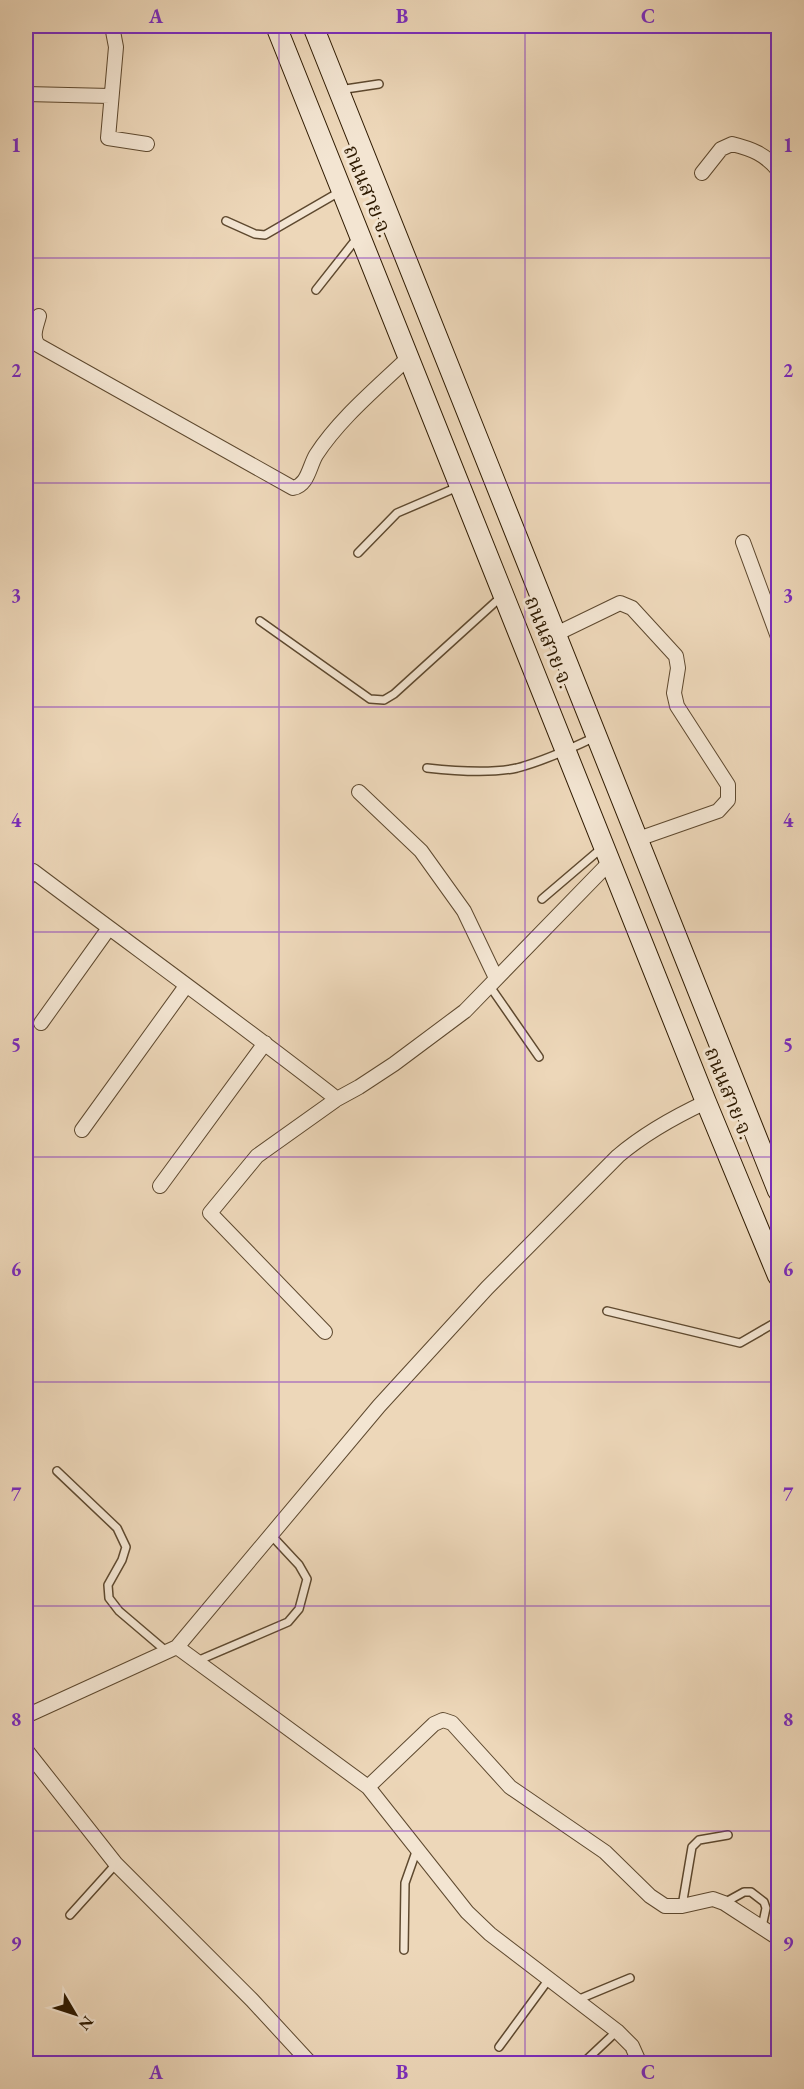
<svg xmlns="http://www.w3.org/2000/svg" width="804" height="2089" font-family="'EB Garamond','Noto Serif Thai',serif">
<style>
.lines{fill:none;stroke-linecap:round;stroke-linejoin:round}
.lane-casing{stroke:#5e492f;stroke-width:10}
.street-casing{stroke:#5e492f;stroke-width:16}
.secondary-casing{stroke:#2e1a01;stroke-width:22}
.lane{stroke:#f3e5d2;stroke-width:7}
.street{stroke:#f3e5d2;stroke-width:14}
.secondary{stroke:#f3e5d2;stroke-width:20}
.grid{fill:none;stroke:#7b2cbf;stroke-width:1.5;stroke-opacity:0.55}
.labels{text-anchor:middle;stroke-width:6;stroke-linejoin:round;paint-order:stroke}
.street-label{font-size:21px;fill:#2e1a01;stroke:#f3e5d2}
.neatline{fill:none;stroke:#7b2cbf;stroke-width:2}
.grid-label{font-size:20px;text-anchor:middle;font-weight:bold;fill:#7b2cbf}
</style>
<rect width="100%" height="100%" fill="#edd7b9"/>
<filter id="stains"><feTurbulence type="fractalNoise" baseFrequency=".00333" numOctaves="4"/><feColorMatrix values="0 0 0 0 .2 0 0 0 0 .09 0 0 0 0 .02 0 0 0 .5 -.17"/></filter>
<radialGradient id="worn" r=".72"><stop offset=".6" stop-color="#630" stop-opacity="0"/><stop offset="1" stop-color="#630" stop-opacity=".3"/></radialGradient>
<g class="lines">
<defs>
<path id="lane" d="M339 90 379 84
M226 221 255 234 265 235 341 191
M316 290 357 238
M358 553 397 513 460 486
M260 621 370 699 384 700 394 694 502 596
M427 768C454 771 490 774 517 768 544 761 570 749 595 737
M542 899 603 847
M489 985 539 1057
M607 1311 740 1343 778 1321
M57 1471 117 1528 126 1547 122 1560 108 1585 109 1598 119 1611 166 1651
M197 1661 288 1622 299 1609 307 1579 299 1565 271 1535
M724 1903 744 1892H751L764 1902 766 1908 762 1927
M682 1906 692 1847 699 1840 728 1835
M70 1915 116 1864
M404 1950 405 1883 417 1849
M577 2000 630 1978
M499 2047 549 1979
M582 2064 617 2031"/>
<path id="street" d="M112 26 116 47 108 138 147 144
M26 94 110 96
M702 173 721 149 732 144C752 149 765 154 778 170
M39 316C37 325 31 336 38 345L293 488C308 485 309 467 316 455 340 418 377 388 409 357
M743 542 778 637
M556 634 620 603 632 608 676 656 678 668 674 693 677 706 728 785V800L718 811 638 839
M359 792 421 851 464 911 496 978
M26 881 33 871C134 947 237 1021 337 1099
M41 1023 109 928
M82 1130 186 986
M160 1186 265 1043
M325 1332 210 1213 257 1156 337 1099 359 1087 394 1064 465 1011 611 861
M177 1647 368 1787 467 1912 490 1934 617 2031 632 2046 640 2064
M26 1716 177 1647 379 1406 487 1288 618 1156C645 1133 674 1117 706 1102
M26 1750 116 1864 252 2000 311 2064
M368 1787 434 1724 443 1720 452 1723 510 1787 605 1852 650 1896 665 1906H682L713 1899 724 1903 778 1938"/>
<path id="secondary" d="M276 26 706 1102 778 1276
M313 26 778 1191"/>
</defs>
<!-- lane casing -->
<use href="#lane" class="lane-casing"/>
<!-- street casing -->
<use href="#street" class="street-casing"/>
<!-- secondary casing -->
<use href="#secondary" class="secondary-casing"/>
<!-- lane -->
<use href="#lane" class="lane"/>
<!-- street -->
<use href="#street" class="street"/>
<!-- secondary -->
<use href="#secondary" class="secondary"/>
</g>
<!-- grid -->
<path class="grid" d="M279 26V2064M525 26V2064M26 258H778M26 483H778M26 707H778M26 932H778M26 1157H778M26 1382H778M26 1606H778M26 1831H778"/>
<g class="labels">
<!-- street labels -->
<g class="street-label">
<text transform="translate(368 191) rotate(68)" y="7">ถนนสาย จ.</text>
<text transform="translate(549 642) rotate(68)" y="7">ถนนสาย จ.</text>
<text transform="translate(729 1093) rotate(68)" y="7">ถนนสาย จ.</text>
</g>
</g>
<!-- margin -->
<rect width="804" height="2089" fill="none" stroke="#edd7b9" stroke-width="66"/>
<!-- north arrow -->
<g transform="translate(75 2014) rotate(129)" stroke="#f3e5d2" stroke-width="4.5" paint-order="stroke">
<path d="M0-4.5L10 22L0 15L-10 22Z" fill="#2e1a01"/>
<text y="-9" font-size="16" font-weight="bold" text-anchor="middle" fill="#2e1a01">N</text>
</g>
<rect x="33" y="33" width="738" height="2023" class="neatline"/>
<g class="grid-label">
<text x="156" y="23">A</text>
<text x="402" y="23">B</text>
<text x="648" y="23">C</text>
<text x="16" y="152">1</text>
<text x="788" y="152">1</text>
<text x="16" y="377">2</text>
<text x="788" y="377">2</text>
<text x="16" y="602">3</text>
<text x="788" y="602">3</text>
<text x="16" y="827">4</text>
<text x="788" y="827">4</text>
<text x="16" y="1051">5</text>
<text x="788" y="1051">5</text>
<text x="16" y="1276">6</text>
<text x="788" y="1276">6</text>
<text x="16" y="1501">7</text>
<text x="788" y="1501">7</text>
<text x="16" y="1726">8</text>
<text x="788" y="1726">8</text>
<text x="16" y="1950">9</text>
<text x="788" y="1950">9</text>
<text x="156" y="2079">A</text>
<text x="402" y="2079">B</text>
<text x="648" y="2079">C</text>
</g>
<rect width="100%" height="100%" filter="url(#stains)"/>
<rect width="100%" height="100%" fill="url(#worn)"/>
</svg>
